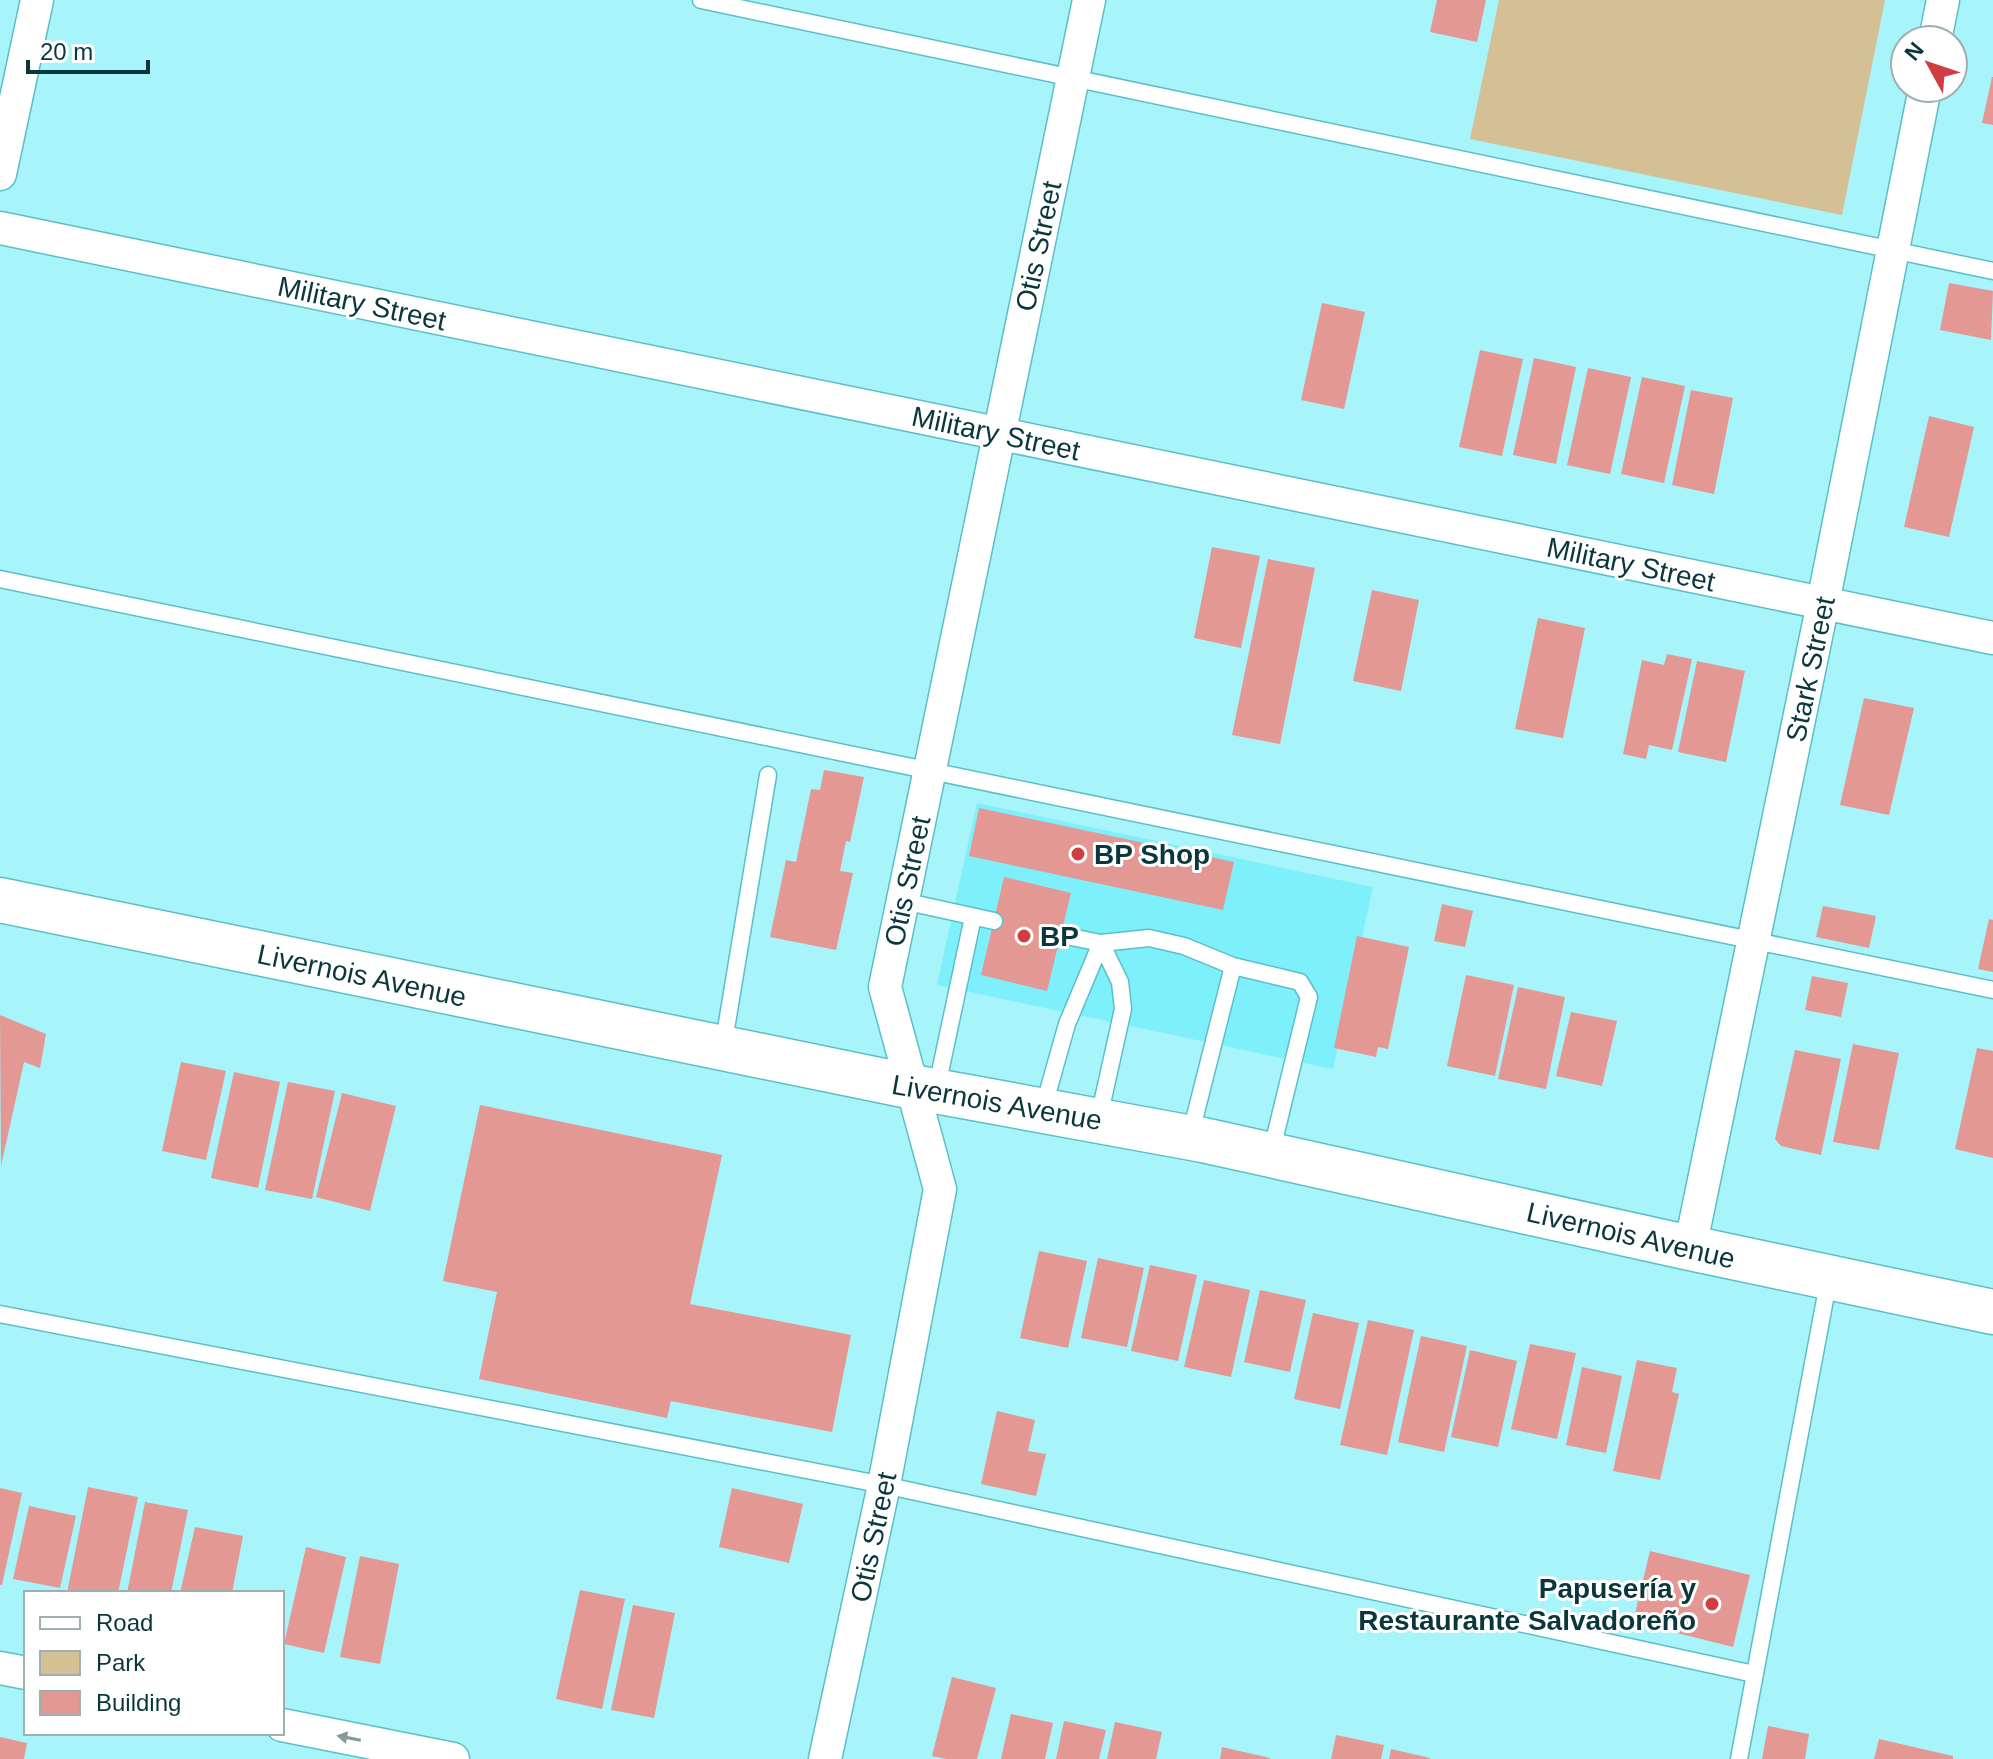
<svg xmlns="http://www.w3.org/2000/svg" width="1993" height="1759" font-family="Helvetica,sans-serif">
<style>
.built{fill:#7ef0fb}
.green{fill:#d5bf95}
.building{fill:#e49893}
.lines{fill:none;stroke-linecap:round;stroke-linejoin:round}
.service-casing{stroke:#5abfc8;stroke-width:19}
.minor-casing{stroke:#5abfc8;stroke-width:35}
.secondary-casing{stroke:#5abfc8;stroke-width:47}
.service{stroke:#fff;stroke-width:16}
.minor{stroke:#fff;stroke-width:32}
.secondary{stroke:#fff;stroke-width:44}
.oneway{fill:#849b9d}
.poi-dot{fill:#cf3f42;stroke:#fff;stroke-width:3}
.labels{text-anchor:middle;stroke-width:6;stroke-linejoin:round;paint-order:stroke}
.street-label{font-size:28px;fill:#0a373b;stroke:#fff}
.poi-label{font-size:28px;font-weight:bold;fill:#0a373b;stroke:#fff;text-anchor:start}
</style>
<rect width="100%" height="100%" fill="#a7f4fb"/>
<!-- built -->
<path class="built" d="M977 803 1373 887 1333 1069 937 985Z"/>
<!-- green -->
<path class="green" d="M1499 0H1885L1842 215 1470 139Z"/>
<!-- building -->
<path class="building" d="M1437 0H1486L1477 42 1430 32Z
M1992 77H1993V125L1982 123Z
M1949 283 1993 291 1991 340 1940 330Z
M1322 303 1365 312 1344 409 1301 400Z
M1480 350 1523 359 1502 456 1459 447Z
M1534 358 1576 367 1556 464 1513 455Z
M1588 368 1631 377 1610 474 1567 465Z
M1642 377 1685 386 1664 483 1621 474Z
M1691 390 1733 398 1714 494 1672 485Z
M1929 416 1974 427 1949 537 1904 527Z
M1212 547 1260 556 1241 648 1194 638Z
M1268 559 1315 568 1280 744 1232 735Z
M1372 590 1419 600 1401 691 1353 681Z
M1538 618 1585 628 1563 738 1515 729Z
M1667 654 1692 659 1672 750 1649 745 1646 759 1623 754 1642 660 1664 665Z
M1697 661 1745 671 1726 762 1678 752Z
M1864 698 1914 708 1889 815 1840 805Z
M824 770 864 777 850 842 846 841 840 871 853 873 836 950 770 937 786 860 796 862 811 789 820 790Z
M979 808 1234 862 1223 910 969 856Z
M1004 877 1071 893 1047 991 981 975Z
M1442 904 1473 911 1465 947 1434 941Z
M1823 906 1876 916 1869 948 1816 937Z
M1989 919 1993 920V972L1978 969Z
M1357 936 1409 947 1388 1049 1378 1047 1376 1057 1334 1048Z
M1466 975 1514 985 1495 1076 1447 1066Z
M1812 976 1848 983 1841 1017 1805 1010Z
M1518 987 1565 997 1546 1089 1498 1079Z
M1571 1012 1617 1021 1602 1086 1556 1076Z
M0 1015 46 1034 40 1068 24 1062 1 1166Z
M1853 1044 1899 1053 1879 1150 1833 1142Z
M1977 1048 1993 1051V1158L1955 1149Z
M1795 1050 1841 1059 1821 1155 1781 1146 1775 1139Z
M181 1062 226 1071 206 1160 162 1151Z
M234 1072 280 1082 258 1188 211 1178Z
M288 1082 335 1091 312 1199 265 1190Z
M342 1093 396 1106 370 1211 316 1197Z
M480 1105 722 1155 690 1304 851 1335 832 1432 671 1401 667 1418 479 1379 497 1292 443 1281Z
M1039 1251 1087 1261 1068 1348 1020 1338Z
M1098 1258 1144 1268 1127 1347 1081 1338Z
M1150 1265 1197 1275 1178 1361 1131 1351Z
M1204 1280 1250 1290 1231 1377 1184 1367Z
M1260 1290 1306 1300 1290 1372 1244 1362Z
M1313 1313 1359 1323 1340 1409 1294 1399Z
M1368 1320 1414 1330 1387 1455 1340 1445Z
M1421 1336 1467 1346 1444 1452 1398 1442Z
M1530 1344 1576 1353 1557 1439 1511 1429Z
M1470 1350 1517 1361 1498 1447 1451 1437Z
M1637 1360 1677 1368 1672 1392 1679 1394 1660 1480 1613 1471Z
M1582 1367 1622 1376 1606 1453 1566 1445Z
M997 1411 1035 1420 1028 1451 1046 1454 1036 1496 981 1484Z
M88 1487 138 1497 118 1593H67Z
M0 1488 22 1493 2 1585H0Z
M732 1488 803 1504 789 1563 719 1547Z
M145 1502 188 1510 171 1593H127Z
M29 1506 76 1516 60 1588 13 1579Z
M195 1527 243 1536 232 1593H180Z
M306 1547 346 1557 324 1653 284 1644Z
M1650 1551 1750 1575 1733 1647 1633 1622Z
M360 1556 399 1564 380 1664 340 1657Z
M580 1590 625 1599 602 1709 556 1699Z
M633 1605 675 1613 654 1718 611 1710Z
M952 1677 996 1688 977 1759H946L932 1756Z
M1011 1714 1053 1723 1045 1759H1001Z
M1064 1721 1106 1730 1099 1759H1056Z
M1115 1722 1162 1732 1156 1759H1107Z
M1768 1726 1809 1734 1805 1759H1762Z
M1336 1735 1384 1745 1381 1759H1331Z
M0 1737 27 1743 24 1759H0Z
M1879 1739 1953 1756V1759H1874Z
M1222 1747 1270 1758V1759H1220Z
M1391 1749 1430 1758V1759H1389Z"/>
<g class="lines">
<defs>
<path id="service" d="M701 0 1993 271
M0 579 1993 990
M903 901 994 921
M1061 935 1101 943 1120 982 1123 1009 1099 1117
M1233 966 1300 982 1309 997 1271 1153
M723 1047 768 775
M936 1091 973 917
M1043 1109 1067 1024 1101 943 1149 938 1184 946 1233 966 1190 1136
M0 1314 884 1485 1754 1674
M1739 1759 1829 1278"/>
<path id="minor" d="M1935 40 1943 0
M0 174 37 0
M0 228 1993 638
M1690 1248 1823 603 1925 88
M0 1668 26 1673
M282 1725 453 1759
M825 1759 884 1485 940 1189 885 987 1089 0"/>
<path id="secondary" d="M0 900 913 1087 1203 1140 1690 1248 1993 1312"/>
</defs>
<!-- service casing -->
<use href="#service" class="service-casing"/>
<!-- minor casing -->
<use href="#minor" class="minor-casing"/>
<!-- secondary casing -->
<use href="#secondary" class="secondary-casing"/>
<!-- service -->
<use href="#service" class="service"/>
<!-- minor -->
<use href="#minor" class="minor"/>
<!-- secondary -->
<use href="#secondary" class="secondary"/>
</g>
<!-- one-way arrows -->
<defs><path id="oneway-solid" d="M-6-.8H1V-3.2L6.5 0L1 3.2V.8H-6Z" transform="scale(2)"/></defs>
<use class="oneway" href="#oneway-solid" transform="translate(349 1738) rotate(-169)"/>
<!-- markers -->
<g class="poi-dot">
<circle cx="1078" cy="854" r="8"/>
<circle cx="1024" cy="936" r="8"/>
<circle cx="1712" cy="1604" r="8"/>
</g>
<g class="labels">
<!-- street labels -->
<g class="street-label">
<text transform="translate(1038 246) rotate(-78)" y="10">Otis Street</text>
<text transform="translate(362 303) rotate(12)" y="10">Military Street</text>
<text transform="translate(996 433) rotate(12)" y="10">Military Street</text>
<text transform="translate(1631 564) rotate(12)" y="10">Military Street</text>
<text transform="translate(1810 669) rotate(-78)" y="10">Stark Street</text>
<text transform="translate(907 881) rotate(-78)" y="10">Otis Street</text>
<text transform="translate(362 975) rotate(12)" y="10">Livernois Avenue</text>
<text transform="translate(997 1102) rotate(10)" y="10">Livernois Avenue</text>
<text transform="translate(1631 1235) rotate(13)" y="10">Livernois Avenue</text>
<text transform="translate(873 1537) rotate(-78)" y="10">Otis Street</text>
</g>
<!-- poi labels -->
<g class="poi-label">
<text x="1094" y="864">BP Shop</text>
<text x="1040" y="946">BP</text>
<text x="1696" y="1598" text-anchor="end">Papusería y<tspan x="1696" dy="32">Restaurante Salvadoreño</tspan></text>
</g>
</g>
<!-- legend -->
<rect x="24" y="1591" width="260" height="144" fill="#ffffff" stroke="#9dafb1" stroke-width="2"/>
<rect x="40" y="1617" width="40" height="12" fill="#ffffff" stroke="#9dafb1" stroke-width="2"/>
<text x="96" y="1631" font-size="24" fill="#0a373b">Road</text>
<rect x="40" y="1651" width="40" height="24" fill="#d5bf95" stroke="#9dafb1" stroke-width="2"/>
<text x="96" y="1671" font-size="24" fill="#0a373b">Park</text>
<rect x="40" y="1691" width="40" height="24" fill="#e49893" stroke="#9dafb1" stroke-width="2"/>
<text x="96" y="1711" font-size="24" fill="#0a373b">Building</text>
<!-- north arrow -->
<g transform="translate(1929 64) rotate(310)"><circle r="38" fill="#ffffff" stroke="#9dafb1" stroke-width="2"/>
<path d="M0-6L14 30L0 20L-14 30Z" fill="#cf3f42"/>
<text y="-12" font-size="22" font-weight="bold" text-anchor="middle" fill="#0a373b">N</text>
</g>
<!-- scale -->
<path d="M28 60v12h120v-12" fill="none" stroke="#0a373b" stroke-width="4"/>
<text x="40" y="60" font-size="24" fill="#0a373b" stroke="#ffffff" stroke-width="6" paint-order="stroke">20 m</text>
</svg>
